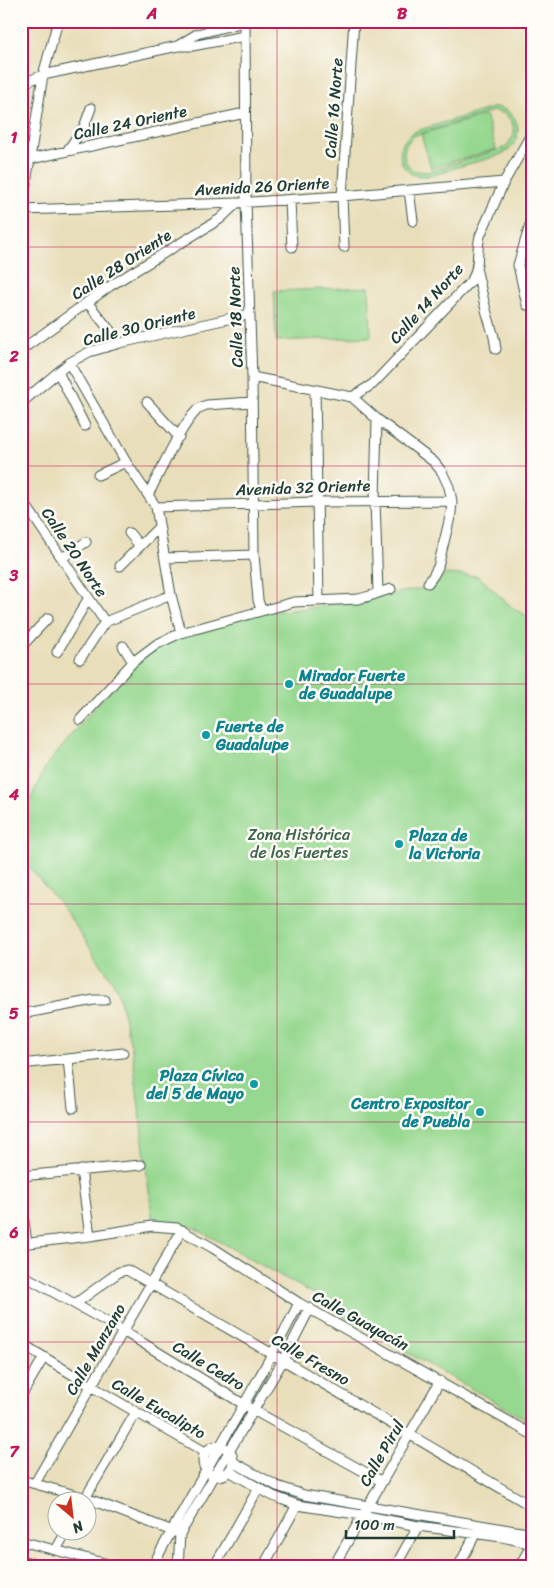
<svg xmlns="http://www.w3.org/2000/svg" width="554" height="1588" font-family="Sriracha,sans-serif">
<style>
.green{fill:#96d88f;stroke:#5a8a62;fill-rule:evenodd}
.lines{fill:none;stroke-linecap:round;stroke-linejoin:round}
.minor-casing{stroke:#3d5548;stroke-width:11}
.minor{stroke:#fff;stroke-width:9}
.grid{fill:none;stroke:#c2185b;stroke-width:1;stroke-opacity:0.55}
.culture-dot{fill:#0f9aa8;stroke:#fdfcf7;stroke-width:2}
.labels{text-anchor:middle;stroke-width:5;stroke-linejoin:round;paint-order:stroke}
.street-label{font-size:16px;fill:#1f3d34;stroke:#fdfcf7}
.culture-label{font-size:16px;font-weight:bold;fill:#0d838f;stroke:#fdfcf7;text-anchor:start}
.park-label{font-size:16px;fill:#3d644b;stroke:#fdfcf7}
.neatline{fill:none;stroke:#c2185b;stroke-width:2}
.grid-label{font-size:16px;text-anchor:middle;font-weight:bold;fill:#c2185b}
</style>
<rect width="100%" height="100%" fill="#fdfcf7"/>
<filter id="ink" filterUnits="userSpaceOnUse"><feTurbulence type="fractalNoise" baseFrequency=".02" numOctaves="2"/><feDisplacementMap in="SourceGraphic" scale="10" xChannelSelector="R" yChannelSelector="G"/><feConvolveMatrix kernelMatrix="1 2 1 2 8 2 1 2 1" color-interpolation-filters="sRGB"/></filter>
<filter id="wash" filterUnits="userSpaceOnUse"><feTurbulence type="fractalNoise" baseFrequency=".0096" numOctaves="4" result="noise"/><feDisplacementMap in="SourceGraphic" scale="20" xChannelSelector="R" yChannelSelector="G"/><feGaussianBlur stdDeviation="1.12" result="paint"/><feColorMatrix in="noise" values="0 0 0 0 0 0 0 0 0 0 0 0 0 0 0 0 0 1.4 0 .05"/><feComposite in="paint" operator="in"/></filter>
<g filter="url(#wash)">
<rect width="100%" height="100%" fill="#e9deba"/>
<!-- green -->
<path class="green" d="M495 107C520 110 526 137 506 152 491 159 474 162 458 167 448 170 438 175 428 176 398 180 390 144 416 131ZM493 111C507 112 515 122 514 135L506 147 428 172 416 171 409 167 405 160 404 153 406 145 413 136Z
M486 115 496 149 431 168 421 134Z
M369 287 371 337 276 341 274 291Z
M446 574 478 576 514 609 533 619V1423L320 1304 319 1297 191 1226 153 1224 132 1050 117 988 67 913 21 857V819L46 766 131 665 165 643 206 628 252 614 308 608 431 587Z"/>
</g>
<g filter="url(#ink)">
<g class="lines">
<defs>
<path id="minor" d="M245 21 246 202 252 377 254 555 258 600 261 610
M179 45 197 34 248 21
M21 84 43 75 178 46H192L245 36
M67 151 84 127 91 108
M21 161 245 113
M409 190 413 221
M290 200 292 247
M21 210 237 203 342 196 504 182
M21 215 43 75 58 21
M344 247 342 196 354 21
M477 272 486 310 494 337 496 349
M87 302 120 343
M527 305 518 265 533 215
M21 350 110 286 220 219 237 203
M69 363 126 462 156 507 171 595 181 633
M58 372 85 426
M252 377 352 397 377 419 434 462 442 472 449 487 452 501 451 513 438 567 433 576 428 583
M315 390 319 600
M352 397 373 384 472 280C480 267 476 251 480 236L504 182 533 131
M147 402 179 437
M21 403 69 363 89 352 120 343 250 314
M377 419 375 500 378 592
M98 475 126 462
M148 495C161 471 178 430 197 410 200 407 203 406 207 405L252 402
M21 498 105 622
M156 507 317 502 452 501
M129 533 140 546
M62 558 86 542
M165 558 254 555
M120 566 159 527
M105 622 171 595
M123 646 133 662
M21 647 48 618
M57 652 88 599
M80 659 105 622
M80 720 133 662 157 644 181 633 294 602 358 599C370 597 379 592 391 589
M21 1014 94 1000H105
M68 1059 73 1108
M21 1064 123 1053
M81 1170 90 1236
M21 1176 141 1165
M21 1200 27 1243
M21 1244 90 1236 152 1226 177 1228 213 1248 299 1303 533 1435
M21 1274 123 1331 253 1410 381 1481
M75 1304 119 1272 127 1270C263 1348 398 1427 533 1507
M21 1343 91 1386 205 1452
M21 1396 44 1357
M203 1461a15 15 0 1 1 30 0a15 15 0 1 1-30 0Z
M233 1462 277 1486 304 1495 533 1534
M229 1471 273 1496 297 1505 362 1515 418 1526 502 1537 533 1544
M21 1480 86 1498 175 1532
M35 1483 182 1230
M84 1500 136 1412
M21 1541 119 1567
M56 1550 67 1530
M21 1560 45 1567
M152 1567C199 1478 254 1393 299 1303
M178 1567 180 1534 284 1359 310 1308
M214 1567 258 1489
M263 1567 297 1505
M333 1567 440 1381
M395 1567 418 1526
M458 1567 476 1533
M519 1567 532 1544"/>
</defs>
<!-- minor casing -->
<use href="#minor" class="minor-casing"/>
<!-- minor -->
<use href="#minor" class="minor"/>
</g>
</g>
<!-- grid -->
<path class="grid" d="M277 21V1567M21 247H533M21 466H533M21 684H533M21 904H533M21 1122H533M21 1342H533"/>
<!-- markers -->
<g class="culture-dot">
<circle cx="289" cy="684" r="5"/>
<circle cx="206" cy="735" r="5"/>
<circle cx="399" cy="844" r="5"/>
<circle cx="254" cy="1084" r="5"/>
<circle cx="480" cy="1112" r="5"/>
</g>
<g class="labels">
<!-- street labels -->
<g class="street-label">
<text transform="translate(333 108) rotate(-86)" y="6">Calle 16 Norte</text>
<text transform="translate(130 122) rotate(-12)" y="6">Calle 24 Oriente</text>
<text transform="translate(262 186) rotate(-3)" y="6">Avenida 26 Oriente</text>
<text transform="translate(121 264) rotate(-33)" y="6">Calle 28 Oriente</text>
<text transform="translate(426 303) rotate(-48)" y="6">Calle 14 Norte</text>
<text transform="translate(235 317) rotate(-92)" y="6">Calle 18 Norte</text>
<text transform="translate(139 326) rotate(-14)" y="6">Calle 30 Oriente</text>
<text transform="translate(303 487) rotate(-2)" y="6">Avenida 32 Oriente</text>
<text transform="translate(75 552) rotate(56)" y="6">Calle 20 Norte</text>
<text transform="translate(361 1320) rotate(29)" y="6">Calle Guayacán</text>
<text transform="translate(95 1349) rotate(-60)" y="6">Calle Manzano</text>
<text transform="translate(311 1359) rotate(30)" y="6">Calle Fresno</text>
<text transform="translate(209 1365) rotate(31)" y="6">Calle Cedro</text>
<text transform="translate(159 1408) rotate(30)" y="6">Calle Eucalipto</text>
<text transform="translate(381 1453) rotate(-60)" y="6">Calle Pirul</text>
</g>
<!-- culture labels -->
<g class="culture-label">
<text x="299" y="681">Mirador Fuerte<tspan x="299" dy="18">de Guadalupe</tspan></text>
<text x="216" y="732">Fuerte de<tspan x="216" dy="18">Guadalupe</tspan></text>
<text x="409" y="841">Plaza de<tspan x="409" dy="18">la Victoria</tspan></text>
<text x="244" y="1081" text-anchor="end">Plaza Cívica<tspan x="244" dy="18">del 5 de Mayo</tspan></text>
<text x="470" y="1109" text-anchor="end">Centro Expositor<tspan x="470" dy="18">de Puebla</tspan></text>
</g>
<!-- park labels -->
<g class="park-label">
<text x="299" y="840">Zona Histórica<tspan x="299" dy="18">de los Fuertes</tspan></text>
</g>
</g>
<!-- margin -->
<rect width="554" height="1588" fill="none" stroke="#fdfcf7" stroke-width="55"/>
<!-- north arrow -->
<g transform="translate(72 1516) rotate(152)"><circle r="24" fill="#fdfcf7" stroke="#a4b0a9"/>
<path d="M0-4L9 19L0 12L-9 19Z" fill="#c8321e"/>
<text y="-8" font-size="14" font-weight="bold" text-anchor="middle" fill="#1f3d34">N</text>
</g>
<!-- scale -->
<path d="M346 1530v8h108v-8" fill="none" stroke="#1f3d34" stroke-width="2.5"/>
<text x="354" y="1530" font-size="15" fill="#1f3d34" stroke="#fdfcf7" stroke-width="4" paint-order="stroke">100 m</text>
<rect x="28" y="28" width="498" height="1532" class="neatline"/>
<g class="grid-label">
<text x="152" y="19">A</text>
<text x="402" y="19">B</text>
<text x="14" y="143">1</text>
<text x="14" y="362">2</text>
<text x="14" y="581">3</text>
<text x="14" y="800">4</text>
<text x="14" y="1019">5</text>
<text x="14" y="1238">6</text>
<text x="14" y="1457">7</text>
</g>
</svg>
